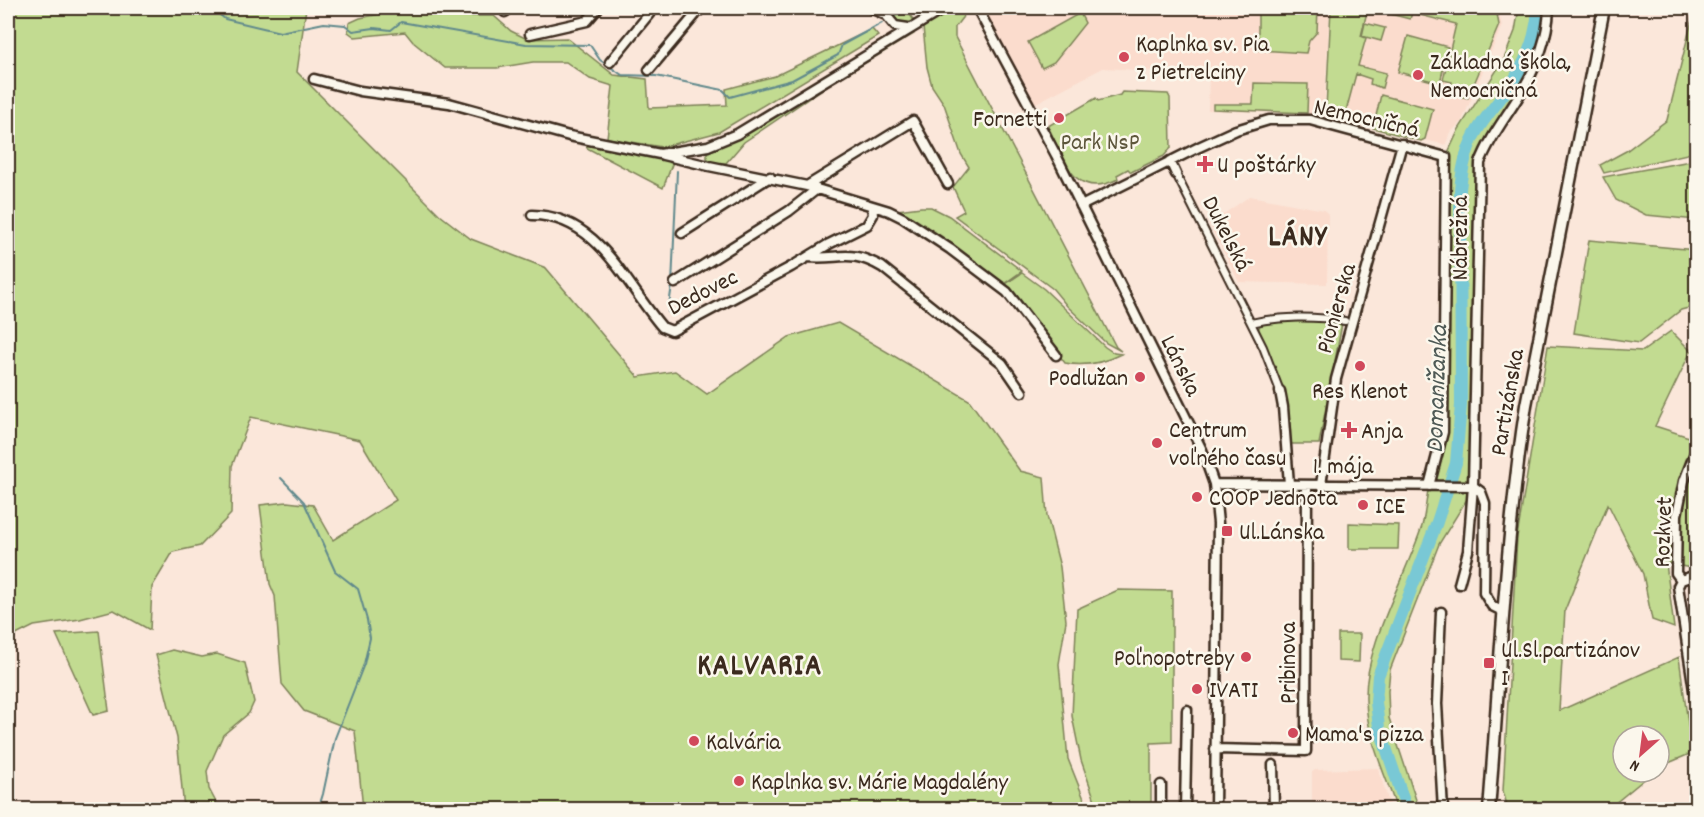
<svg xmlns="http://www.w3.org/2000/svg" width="1704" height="817" font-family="Dekko,sans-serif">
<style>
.built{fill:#fbdccd}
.green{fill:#c2db91;stroke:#7e8258;stroke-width:1.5}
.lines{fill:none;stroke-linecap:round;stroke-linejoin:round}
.stream{stroke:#60898c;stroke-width:2}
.river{stroke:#79c8d5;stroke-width:12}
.pedestrian-casing{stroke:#3b2a1e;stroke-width:10}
.minor-casing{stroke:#3b2a1e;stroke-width:13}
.secondary-casing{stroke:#3b2a1e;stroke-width:15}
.pedestrian{stroke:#fbf7ec;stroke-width:6}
.minor{stroke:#fbf7ec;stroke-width:8}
.secondary{stroke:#fbf7ec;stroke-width:10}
.poi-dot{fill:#d1495b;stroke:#fbf7ec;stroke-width:2}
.labels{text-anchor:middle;stroke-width:5;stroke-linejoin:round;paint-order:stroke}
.poi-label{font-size:24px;fill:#3b2a1e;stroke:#fbf7ec;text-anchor:start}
.street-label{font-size:24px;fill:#3b2a1e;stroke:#fbf7ec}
.park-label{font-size:24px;fill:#5d563b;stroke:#fbf7ec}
.water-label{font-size:26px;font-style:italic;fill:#4e5955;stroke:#fbf7ec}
.district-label{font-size:30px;font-weight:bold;letter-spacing:1.5px;fill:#3b2a1e;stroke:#fbf7ec}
</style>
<rect width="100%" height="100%" fill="#fbe7da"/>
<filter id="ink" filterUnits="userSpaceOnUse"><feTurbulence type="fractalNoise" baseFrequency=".0167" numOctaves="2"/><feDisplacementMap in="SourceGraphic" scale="12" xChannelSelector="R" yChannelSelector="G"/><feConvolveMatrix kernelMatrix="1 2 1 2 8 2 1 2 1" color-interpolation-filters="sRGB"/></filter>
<g filter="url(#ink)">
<!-- built -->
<path class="built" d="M987 8H1330L1324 115 1208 110 1209 74 1103 68 1034 104 987 23Z
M1368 8H1498L1502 26 1462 121 1449 134 1446 145 1425 140 1421 142 1326 115 1327 72 1365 38 1361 36Z
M1250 196 1324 210 1328 214 1327 284 1239 282 1209 224Z
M1378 768 1391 809H1312V772L1315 770Z"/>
<!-- green -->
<path class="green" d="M8 8H306L297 72 440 215 471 239 546 268 638 377 675 371 707 394 789 337 838 323 969 400 1020 471 1044 477 1047 516 1060 567 1066 621 1059 664 1068 759 1088 809H363L355 731 304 711 282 684 275 596 270 584 260 505 287 502 313 505 333 540 396 500 360 440 251 417 232 466 231 514 200 546 173 552 152 587 150 630 114 610 80 619 34 626 8 639Z
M410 8 440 10 459 16H494L511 31 527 39 567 38 614 75 647 79 649 108 727 105 726 89 775 76 872 29 878 36 719 132 662 147 607 138 613 86 590 79 566 62H533L497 68H445L413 42 405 32 355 37 348 32 349 23 360 18Z
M897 8H917L909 13 914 21 906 26 900 25 889 16Z
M1258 8H1318L1317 32 1309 41 1306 53 1258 50Z
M1331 8H1368L1361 36 1366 38 1358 66 1386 73 1382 88 1370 84 1371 79 1356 74 1345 115 1326 109Z
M1391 8H1496L1499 25 1468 98 1462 97 1464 89 1458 88 1457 91 1450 89 1452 82 1443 80 1456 24 1412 13 1410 19 1390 14Z
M1519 8H1549L1534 69 1480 163 1473 481H1430L1443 432 1446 157 1459 129 1504 59 1515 31Z
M1695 8H1696V152L1604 173 1600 165 1626 151 1667 120Z
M950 12 965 14 955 27V37L1116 347 1121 351 1106 343 1067 306 1053 289 955 216 964 211 953 187 969 167 961 154 944 104 932 86 927 67 923 27Z
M1080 13 1085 23 1054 62 1042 68 1028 42Z
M1365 23 1385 28 1381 41 1362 36Z
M912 27 914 34 830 84 744 142 726 163H714L707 158V152Z
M1408 36 1448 47 1440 83 1398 72Z
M1254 83 1308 84 1307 113 1213 109V104H1253Z
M1122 92 1168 94 1170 98 1171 148 1164 156 1131 172 1128 169 1117 175 1118 179C1073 201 1064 159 1048 126L1096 98 1098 101 1120 95Z
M1381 95 1433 109 1425 139 1421 141 1373 128Z
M586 143 641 155 642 153 673 162 663 188 587 148Z
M1696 160V220L1646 215 1616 200 1603 177Z
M921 207H931L949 216 1022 271 1001 286 889 211Z
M1589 240 1696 250V306L1681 310 1639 343 1574 333Z
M1022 273 1044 289 1105 347 1114 353 1121 354C1103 363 1085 367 1065 363L1010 290 1003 286Z
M1272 321H1331L1342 324 1319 444H1290L1282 391 1274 366 1258 330 1261 323Z
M1671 331 1691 351 1655 426 1689 437 1696 436V569L1666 563 1674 628 1652 620 1643 574 1608 504 1565 610 1559 711 1679 657 1692 753 1659 767V736H1623V772H1653L1608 809H1508L1503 791 1517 537 1548 346 1643 351Z
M1428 490 1472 491 1439 544 1390 670 1388 691 1389 718 1419 809 1397 810C1385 773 1367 739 1366 700 1364 645 1405 579 1422 526 1425 515 1426 502 1428 490Z
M1349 523 1399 525 1398 549H1349Z
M1118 590 1172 591V742L1151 743V809H1098L1081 760 1072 716 1077 609Z
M99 631 109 711 93 715 56 634Z
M1338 634H1360L1359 662 1338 661Z
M172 650 202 657 217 654 245 663 254 702 249 713 223 735 207 771 209 789 218 806 215 809H184L177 738 156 655Z"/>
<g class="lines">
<!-- stream -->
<path class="stream" d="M211 8 225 19 280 32 324 23 345 25 353 31 374 28 391 30 401 22 526 44 590 45 600 60 622 75 656 76 723 90 730 97 792 80 838 55 842 45 882 23
M892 17 909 8
M668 312 672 285 677 171
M281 478 304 502 335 571 358 589 367 620 370 638 364 664 335 738 323 794 318 810"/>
<!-- river -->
<path class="river" d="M1407 810 1379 727 1376 702 1378 676 1437 522 1456 463 1461 405 1460 190C1462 170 1465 153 1474 136 1485 115 1503 98 1515 78 1528 57 1537 32 1538 8"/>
<defs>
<path id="pedestrian" d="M1176 174 1263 347 1280 391
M1251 323C1280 316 1315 316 1345 321"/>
<path id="minor" d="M871 8 886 15 895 26 908 28
M977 8 1056 155 1202 450 1214 484 1218 523 1215 810
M505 12 510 8
M530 34 587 21 598 8
M610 62 654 8
M649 70 701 8
M314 79 360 91 449 103 569 136 660 154 708 146 737 134 945 8
M663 155 709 166 807 186 889 211 903 218 950 249 1007 292 1056 355
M1170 161 1176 174
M807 186 913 121 948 184
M1081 206 1199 147 1236 130 1269 120H1310L1446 157 1443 432 1429 486
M532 215C598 215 625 284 662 327L672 331 791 267 829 244 867 225 873 215 872 206
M682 233 770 177
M808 257C841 260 848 248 882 267L1002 363 1022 392
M675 283 789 211 817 189
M1280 391 1283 407 1289 484
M1696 450 1684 481 1677 515 1676 573 1681 580 1678 586 1696 703
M1214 484 1473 486
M1321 485 1336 379 1402 144
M1473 486 1481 492 1485 503 1484 593 1492 606 1502 611
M1681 580 1690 577 1696 580
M1459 584 1468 551 1473 486 1480 163C1489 139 1504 120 1517 99 1535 71 1548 40 1549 8
M1441 612 1437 704 1443 810
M1215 749 1306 751 1307 485
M1273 765 1274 810
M1161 810V785
M1185 810 1187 710"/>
<path id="secondary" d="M1489 810C1500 674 1505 540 1526 405L1604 8"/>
</defs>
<!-- pedestrian casing -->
<use href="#pedestrian" class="pedestrian-casing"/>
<!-- minor casing -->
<use href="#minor" class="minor-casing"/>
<!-- secondary casing -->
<use href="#secondary" class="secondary-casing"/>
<!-- pedestrian -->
<use href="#pedestrian" class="pedestrian"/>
<!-- minor -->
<use href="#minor" class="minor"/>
<!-- secondary -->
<use href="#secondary" class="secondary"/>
</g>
</g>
<!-- markers -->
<g class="poi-dot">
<circle cx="1124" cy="57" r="6"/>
<circle cx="1418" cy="75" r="6"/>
<circle cx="1059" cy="118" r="6"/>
<path d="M1202 155h6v6h6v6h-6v6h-6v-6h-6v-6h6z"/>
<circle cx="1360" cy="366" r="6"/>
<circle cx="1140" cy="377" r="6"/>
<path d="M1346 421h6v6h6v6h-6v6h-6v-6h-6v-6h6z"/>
<circle cx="1157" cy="443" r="6"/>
<circle cx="1197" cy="497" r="6"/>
<circle cx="1363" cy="505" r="6"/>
<rect x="1221" y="525" width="12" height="12" rx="3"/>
<circle cx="1246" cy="657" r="6"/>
<rect x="1483" y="657" width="12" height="12" rx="3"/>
<circle cx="1197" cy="689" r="6"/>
<circle cx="1293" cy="733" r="6"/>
<circle cx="694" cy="741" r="6"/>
<circle cx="739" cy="781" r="6"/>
</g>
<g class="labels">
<!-- poi labels -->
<g class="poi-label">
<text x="1136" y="51">Kaplnka sv. Pia<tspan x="1136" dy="28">z Pietrelciny</tspan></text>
<text x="1430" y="69">Základná škola,<tspan x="1430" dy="28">Nemocničná</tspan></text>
<text x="1047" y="126" text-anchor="end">Fornetti</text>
<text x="1217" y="172">U poštárky</text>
<text x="1128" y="385" text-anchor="end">Podlužan</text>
<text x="1360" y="398" text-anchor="middle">Res Klenot</text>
<text x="1169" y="437">Centrum<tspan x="1169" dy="28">voľného času</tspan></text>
<text x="1361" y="438">Anja</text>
<text x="1209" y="505">COOP Jednota</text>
<text x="1375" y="513">ICE</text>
<text x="1239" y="539">Ul.Lánska</text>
<text x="1501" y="657">Ul.Sl.partizánov<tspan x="1501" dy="28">I</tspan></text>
<text x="1234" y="665" text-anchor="end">Poľnopotreby</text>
<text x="1209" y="697">IVATI</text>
<text x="1305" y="741">Mama's pizza</text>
<text x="706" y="749">Kalvária</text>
<text x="751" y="789">Kaplnka sv. Márie Magdalény</text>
</g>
<!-- street labels -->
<g class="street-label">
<text transform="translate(1367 117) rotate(13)" y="8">Nemocničná</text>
<text transform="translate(1228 233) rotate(63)" y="8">Dukelská</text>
<text transform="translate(1459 238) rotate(-90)" y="8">Nábrežná</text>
<text transform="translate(702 291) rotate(-27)" y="8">Dedovec</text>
<text transform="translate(1335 308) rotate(-74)" y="8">Pionierska</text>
<text transform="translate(1182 365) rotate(64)" y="8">Lánska</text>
<text transform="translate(1506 402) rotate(-80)" y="8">Partizánska</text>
<text x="1343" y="473">1. mája</text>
<text transform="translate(1662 532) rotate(-88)" y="8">Rozkvet</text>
<text transform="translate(1287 663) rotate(-90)" y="8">Pribinova</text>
</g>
<!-- park labels -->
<g class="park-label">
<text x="1100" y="149">Park NsP</text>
</g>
<!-- water labels -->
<g class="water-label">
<text transform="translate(1435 389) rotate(-88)" y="9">Domanižanka</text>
</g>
<!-- district labels -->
<g class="district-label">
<text x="1298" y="245">LÁNY</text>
<text x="760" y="674">KALVARIA</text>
</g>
</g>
<!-- margin -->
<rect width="1704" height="817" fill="none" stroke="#fbf7ec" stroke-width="30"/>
<rect x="15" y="15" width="1674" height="787" fill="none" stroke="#3b2a1e" stroke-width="2" filter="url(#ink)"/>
<!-- north arrow -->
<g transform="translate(1641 754) rotate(208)"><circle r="28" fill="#fbf7ec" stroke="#aea59a" stroke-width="1.5"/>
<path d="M0-4.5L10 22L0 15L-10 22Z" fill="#d1495b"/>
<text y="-9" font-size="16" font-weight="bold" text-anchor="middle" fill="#3b2a1e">N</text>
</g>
</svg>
